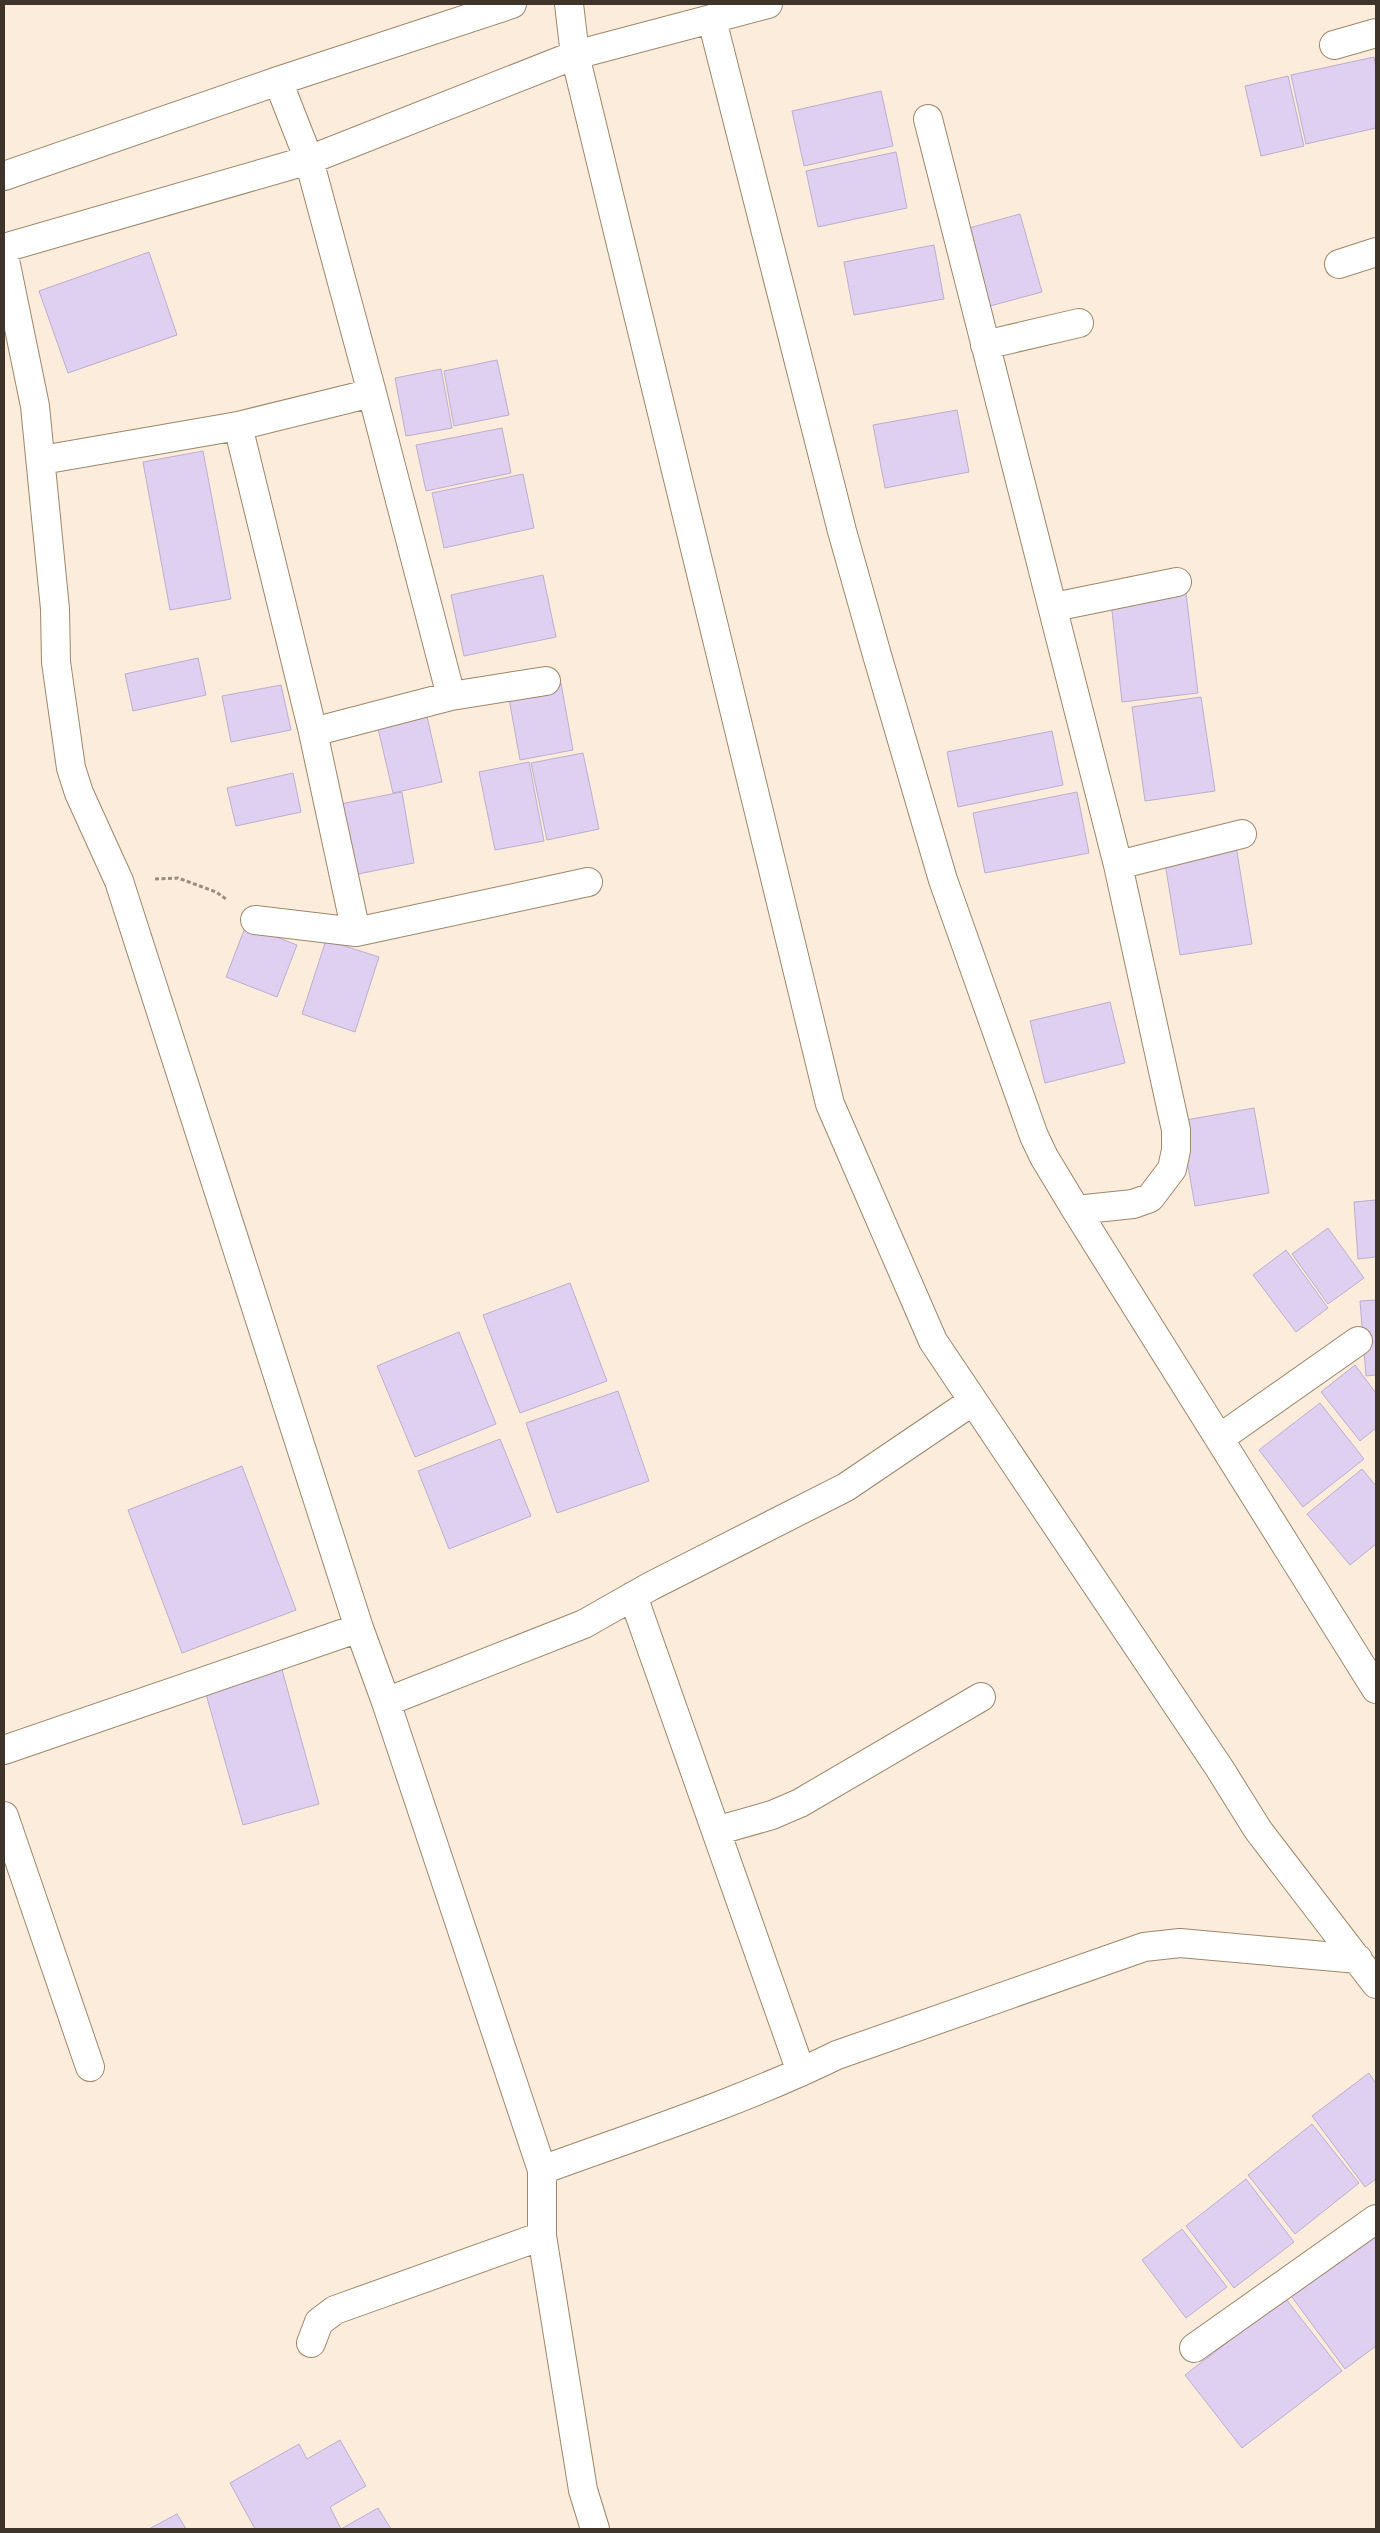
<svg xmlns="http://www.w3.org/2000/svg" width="1380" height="2533" font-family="Signika,sans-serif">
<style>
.building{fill:#dfd0f1;stroke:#bdaecf}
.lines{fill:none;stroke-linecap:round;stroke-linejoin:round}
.minor-casing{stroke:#9e866b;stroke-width:30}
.path{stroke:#9a8d7f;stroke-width:3;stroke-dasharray:4 2.5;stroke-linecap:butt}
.minor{stroke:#fff;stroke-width:28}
</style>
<rect width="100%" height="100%" fill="#fcecdb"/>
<!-- building -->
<path class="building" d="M1374 57 1376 68V128L1306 144 1291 75Z
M1288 76 1304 146 1261 156 1245 86Z
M881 91 893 146 804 166 792 111Z
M896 152 907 208 818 227 806 171Z
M1020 214 1042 292 990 306 969 228Z
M934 245 944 299 854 315 844 262Z
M149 252 177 335 68 373 39 291Z
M497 360 509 415 454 426 444 371Z
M441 369 452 428 406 436 395 378Z
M957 410 969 472 885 488 873 425Z
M502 428 511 473 426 491 416 445Z
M203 451 231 599 170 610 143 462Z
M523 474 534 528 444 548 432 493Z
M543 575 556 637 464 656 451 595Z
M1186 593 1198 693 1122 702 1111 602Z
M198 658 206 695 133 711 125 674Z
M561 683 573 750 520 760 508 693Z
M281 685 291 730 231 742 222 696Z
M1201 697 1215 791 1145 801 1132 707Z
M426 712 442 782 393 793 377 724Z
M1052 731 1063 785 958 807 947 752Z
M583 753 599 829 547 840 531 763Z
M529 762 544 841 495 850 479 772Z
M293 773 301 812 236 826 227 788Z
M402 792 414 863 353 875 340 804Z
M1077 792 1089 853 985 873 973 813Z
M1236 846 1252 944 1180 955 1164 857Z
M246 925 297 945 277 997 226 977Z
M326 940 379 957 355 1032 302 1014Z
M1110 1002 1125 1063 1045 1083 1030 1021Z
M1254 1108 1269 1193 1195 1206 1180 1121Z
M1376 1200V1257L1358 1259 1354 1202Z
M1328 1228 1364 1278 1328 1304 1292 1254Z
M1286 1250 1328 1308 1296 1332 1253 1275Z
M570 1283 607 1381 520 1413 483 1315Z
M1376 1300V1375L1366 1376 1360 1301Z
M459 1332 496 1424 415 1457 377 1366Z
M1355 1365 1376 1393V1428L1360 1441 1321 1392Z
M618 1391 649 1481 557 1513 526 1423Z
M1320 1403 1364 1459 1303 1507 1259 1450Z
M500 1439 531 1516 449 1549 418 1471Z
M242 1466 296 1610 182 1653 128 1510Z
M1362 1469 1376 1486V1544L1350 1565 1307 1514Z
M281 1666 319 1804 243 1825 204 1687Z
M1369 2073 1376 2084V2179L1365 2187 1312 2116Z
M1312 2124 1359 2183 1295 2234 1248 2175Z
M1246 2179 1294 2242 1234 2288 1186 2226Z
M1376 2228V2346L1345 2369 1289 2293Z
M1182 2229 1227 2287 1186 2318 1142 2260Z
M1285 2298 1342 2371 1242 2448 1185 2375Z
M340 2440 366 2486 330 2507 341 2529 378 2508 391 2529H255L230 2483 299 2444 307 2459Z
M177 2514 186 2529H149Z"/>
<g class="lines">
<defs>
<path id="minor" d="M569 4 575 55 830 1104 933 1341 1220 1769 1258 1830 1376 1984
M712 20 842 531 877 655 943 880 1034 1136 1044 1157 1076 1210 1376 1689
M1334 45 1376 33
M278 81 309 160 372 393
M928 119 1118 865 1176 1130V1150L1172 1169 1150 1198 1133 1204 1076 1210
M4 176 278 81 512 4
M4 248 309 160 575 55 768 4
M4 255 35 406 55 609 56 662 71 768 79 793 119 881 359 1628 386 1702 542 2170V2236L583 2490 595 2529
M1339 264 1376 252
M985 345 1079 323
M42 460 238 426
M1054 607 1177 582
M451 696 546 681
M313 732 451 696 372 393 238 426 313 732 356 932
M1118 865 1242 834
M255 920 356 932 588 882
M1220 1438 1358 1341
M633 1596 801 2072
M386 1702 584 1624 651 1586 846 1487 973 1401
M4 1750 359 1628
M4 1816 90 2067
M716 1831 772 1815 800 1803 981 1697
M542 2170C641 2134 743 2101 837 2055L1144 1947 1180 1943 1358 1959
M311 2343 319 2322 335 2310 542 2236
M1194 2348 1376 2219"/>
</defs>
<!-- minor casing -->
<use href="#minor" class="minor-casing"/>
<!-- path -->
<path class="path" d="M155 879 178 878 216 892 226 899"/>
<!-- minor -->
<use href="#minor" class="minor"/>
</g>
<!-- border -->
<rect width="1380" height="2533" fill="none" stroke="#3e3429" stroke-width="10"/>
</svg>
